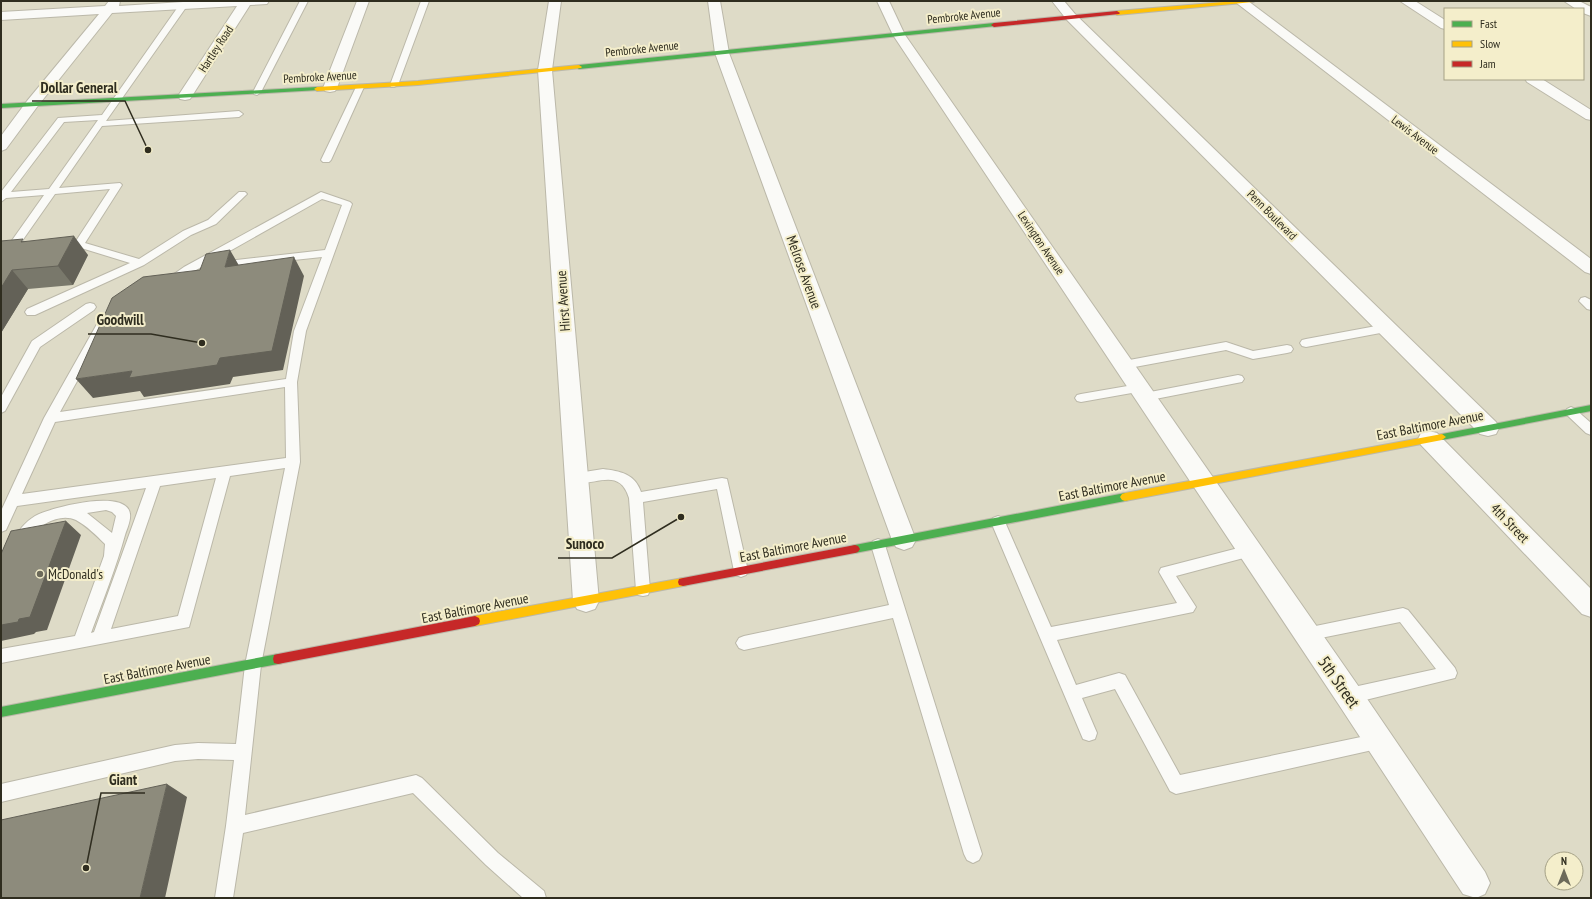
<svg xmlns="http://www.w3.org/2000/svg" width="1592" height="899" font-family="'PT Sans Narrow',sans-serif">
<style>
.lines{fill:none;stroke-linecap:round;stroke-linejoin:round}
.lane-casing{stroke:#bbb8a9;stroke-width:2}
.street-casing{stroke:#bbb8a9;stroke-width:2}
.fast-casing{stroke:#bbb8a9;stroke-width:2}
.slow-casing{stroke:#bbb8a9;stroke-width:2}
.jam-casing{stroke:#bbb8a9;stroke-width:2}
.lane{fill:#fafaf7;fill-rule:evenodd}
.street{fill:#fafaf7;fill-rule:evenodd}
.fast{fill:#4caf50;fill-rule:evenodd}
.slow{fill:#ffc107;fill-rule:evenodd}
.jam{fill:#c62828;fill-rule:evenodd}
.wall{fill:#79786b}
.shaded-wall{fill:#636157}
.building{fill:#8d8b7c;stroke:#636157}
.poi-dot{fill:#6c6a5a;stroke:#f4eecb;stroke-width:1.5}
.labels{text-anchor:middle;stroke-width:4;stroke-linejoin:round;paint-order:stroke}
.far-street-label{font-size:12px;fill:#2f2d1f;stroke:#f4eecb}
.street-label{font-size:14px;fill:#2f2d1f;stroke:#f4eecb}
.poi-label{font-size:14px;fill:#2f2d1f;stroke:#f4eecb;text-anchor:start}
.near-street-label{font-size:17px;fill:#2f2d1f;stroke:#f4eecb}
.leader{fill:none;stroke:#2f2d1f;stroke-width:1.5}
.callout-dot{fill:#2f2d1f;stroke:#f4eecb;stroke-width:1.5}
.callout-label{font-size:15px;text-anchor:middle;font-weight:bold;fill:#2f2d1f;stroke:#f4eecb;stroke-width:4;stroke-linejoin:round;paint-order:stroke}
</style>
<rect width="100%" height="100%" fill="#dedbc7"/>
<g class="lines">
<defs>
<path id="lane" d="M300 1H308L261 92 257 95 254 94 253 92Z
M421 1H429L398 85 394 87H391L390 85Z
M180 4H186L187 6 106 121 239 111 243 114 239 117 102 126 59 188 120 183 122 185 85 243 139 259 183 231 208 220 239 192H245L247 194 216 224 191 235 144 265 35 315H27L25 312 27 309 130 263 78 247 63 248 58 245 63 242 76 241 110 189 55 194 15 251 1 253V247L8 246 44 195 6 198 1 202V192L58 118 102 115ZM98 120 49 189 11 192 64 122Z
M357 85H360L364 87 331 160 329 162H323L321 160Z
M321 192 350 202 352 204 306 331 297 382 300 462 261 665 245 815 416 775 422 778 498 853 544 891 546 898H523L486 865 413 793 243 833 233 898H215L226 826 234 760 198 759 175 761 1 802V784L175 745 198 743 236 744 245 665 285 468 230 476 189 627 1 663V649L75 636 104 556 105 544C96 535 87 526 76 520 60 513 41 524 31 536 29 539 27 544 24 546 21 547 18 546 15 545L13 541C18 531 25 522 35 516 49 508 127 487 130 514 131 520 127 529 125 535 116 568 103 600 91 633L94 632 146 488 17 506 6 530 1 532V511L44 418 97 324H105L107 327 60 412 286 379 294 331 322 257 219 268 214 265 219 262 325 250 342 205 322 199 173 283 169 284 164 281 184 267ZM285 387 286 458 22 494 55 422ZM216 478 178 616 111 629 160 486ZM106 510 112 512 116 516 112 533 87 513Z
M1585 297 1591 300V310L1587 309 1579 301 1581 298Z
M90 303 94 304 96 307 94 310 40 347 5 411 1 413V397L32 341 86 304Z
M1387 324 1391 325 1393 328 1391 331 1306 347 1302 346 1300 343 1302 340 1306 339Z
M1226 342 1253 351 1287 345 1291 346 1293 349 1291 352 1287 353 1253 359 1226 350 1124 369 1120 368 1118 365 1120 362 1124 361Z
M1238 375 1242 376 1244 379 1242 382 1145 401 1141 400 1139 397 1141 394 1145 393Z
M1139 384 1143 385 1145 388 1143 391 1081 402 1077 401 1075 398 1077 395 1081 394Z
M1571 407 1575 409 1591 423V435L1586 433 1567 415 1565 412 1567 409Z
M603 469C620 471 635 474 641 492L722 478 727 479 748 571 746 575 741 577 736 575 734 571 717 489 643 502 650 590 648 595 643 596 638 595 636 590 629 498C619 465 593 488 572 482L570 478 572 474Z
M998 516 1003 518 1005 522 1051 627 1177 603 1159 572 1161 568 1250 545 1255 547 1257 551 1255 555 1176 576 1196 607 1193 612 1057 640 1076 685 1119 673 1125 675 1180 775 1380 733 1386 735 1388 741 1386 747 1176 794 1170 791 1115 689 1082 698 1097 733 1095 739 1089 741 1083 739 991 522 993 518Z
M878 539 883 541 885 545 982 854 979 860 973 863 967 860 964 854 893 618 744 650 739 648 736 643 739 638 744 636 889 605 871 545 873 541Z
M1403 608 1408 610 1455 668 1457 673 1455 678 1349 704 1343 701 1341 696 1343 691 1349 688 1436 669 1400 622 1306 641 1301 639 1298 634 1301 629Z"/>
<path id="street" d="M109 1H120L119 6 199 1H269L267 4 250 5 192 96 190 99 185 100 180 99 178 96 237 6 112 13 37 107 6 149 1 151V136L27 101 99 14 1 20V12L105 6Z
M357 1H369L337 88 335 91 330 92 325 91 323 88Z
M549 1H561L552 70 599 601 595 609 586 612 577 609 573 601 538 70Z
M708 1H720L729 53 916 540 912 547 904 550 896 547 892 540 715 53Z
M877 1H889L905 35 1359 687 1485 872 1490 883 1485 894 1476 898 1463 894 1339 705 893 35Z
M1052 1H1064L1075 14 1496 422 1499 428 1496 434 1488 436 1480 434 1067 20Z
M1234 1H1248L1591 259V274L1585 272Z
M1400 1H1415L1445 20V29L1441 28Z
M1564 1H1579L1591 7V16L1583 13V9H1576Z
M1525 79H1542L1591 110V120L1586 119 1527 82Z
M1429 431 1437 433 1591 589V617L1582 614 1421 445 1418 439 1421 433Z"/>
<path id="fast" d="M994 23 996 24V26L579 69 576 67 579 65Z
M317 87 320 89 319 90 1 108V104Z
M1591 405V411L1442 440 1438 437 1442 434Z
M1125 493 1128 494 1130 497 1128 500 1125 501 855 553 852 552 850 549 852 546 855 545Z
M278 654 282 655 283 659 282 663 278 664 1 717V707Z"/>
<path id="slow" d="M1236 1H1255L1253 2 1117 15 1114 13 1117 11Z
M579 65 582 67 581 68 418 85 317 91 314 89 317 87 418 81Z
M1442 434 1446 437 1442 440 1125 501 1122 500 1120 497 1122 494 1125 493Z
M683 578 687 579 688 582 687 585 683 586 475 626 471 624 470 621 471 618 475 616Z"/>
<path id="jam" d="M1117 11 1120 13 1119 14 994 27 991 25 994 23Z
M855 545 858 546 860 549 858 552 855 553 683 586 679 585 678 582 679 579 683 578Z
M475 616 479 618 480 621 479 624 475 626 278 664 274 663 273 659 274 655 278 654Z"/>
</defs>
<!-- lane casing -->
<use href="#lane" class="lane-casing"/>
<!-- street casing -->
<use href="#street" class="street-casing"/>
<!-- fast casing -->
<use href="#fast" class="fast-casing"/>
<!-- slow casing -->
<use href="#slow" class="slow-casing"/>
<!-- jam casing -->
<use href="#jam" class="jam-casing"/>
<!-- lane -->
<use href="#lane" class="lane"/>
<!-- street -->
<use href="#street" class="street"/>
<!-- fast -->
<use href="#fast" class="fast"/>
<!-- slow -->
<use href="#slow" class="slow"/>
<!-- jam -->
<use href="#jam" class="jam"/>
</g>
<!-- wall -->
<path class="wall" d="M1 241H24L88 255 73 285 28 289 1 333Z"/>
<!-- shaded-wall -->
<path class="shaded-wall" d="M74 236 88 255 73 285 58 266Z
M230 250 241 269 225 267Z
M294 257 304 276 283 370 233 377 230 384 144 397 140 391 93 398 76 379 220 358Z
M12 270 28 289 1 333V288Z
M66 521 81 535 47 630 36 632 34 634 1 641V625L19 619Z
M167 784 187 797 165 898H140Z"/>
<!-- building -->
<path class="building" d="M74 236 58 266 12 270 1 288V241L23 239 21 242Z
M230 250 225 267 294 257 272 351 220 358 217 365 129 378 132 371 76 379 112 298 143 277 200 270 206 254Z
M66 521 30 617 19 619 18 622 1 625V554L11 531Z
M167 784 140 898H1V820Z"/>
<!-- markers -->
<circle class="poi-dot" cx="40" cy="574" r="4"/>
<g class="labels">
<!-- far-street labels -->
<g class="far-street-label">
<text transform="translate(964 16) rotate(-6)" y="4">Pembroke Avenue</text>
<text transform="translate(216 49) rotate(-57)" y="4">Hartley Road</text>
<text transform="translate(642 49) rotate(-6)" y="4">Pembroke Avenue</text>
<text transform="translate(320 77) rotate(-3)" y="4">Pembroke Avenue</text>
<text transform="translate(1415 135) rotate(37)" y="4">Lewis Avenue</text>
<text transform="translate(1272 215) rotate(45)" y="4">Penn Boulevard</text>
<text transform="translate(1041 243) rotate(56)" y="4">Lexington Avenue</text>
</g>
<!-- street labels -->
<g class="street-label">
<text transform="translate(804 272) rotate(70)" y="5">Melrose Avenue</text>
<text transform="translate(563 301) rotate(-94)" y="5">Hirst Avenue</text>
<text transform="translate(1430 425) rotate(-11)" y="5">East Baltimore Avenue</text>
<text transform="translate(1112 486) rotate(-11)" y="5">East Baltimore Avenue</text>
<text transform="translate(1510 523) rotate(46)" y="5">4th Street</text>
<text transform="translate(793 547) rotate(-11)" y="5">East Baltimore Avenue</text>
<text transform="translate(475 608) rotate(-11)" y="5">East Baltimore Avenue</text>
<text transform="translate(157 669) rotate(-11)" y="5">East Baltimore Avenue</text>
</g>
<!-- poi labels -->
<g class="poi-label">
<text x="48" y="579">McDonald's</text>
</g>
<!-- near-street labels -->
<g class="near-street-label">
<text transform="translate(1339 682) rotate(55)" y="6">5th Street</text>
</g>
</g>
<!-- callouts -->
<path class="leader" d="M148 150L125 101H32M202 343L151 334H88M681 517L612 558H558M86 868L101 793H145"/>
<g class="callout-dot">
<circle cx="148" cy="150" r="4"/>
<circle cx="202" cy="343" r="4"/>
<circle cx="681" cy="517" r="4"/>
<circle cx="86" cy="868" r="4"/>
</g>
<g class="callout-label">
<text x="79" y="93">Dollar General</text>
<text x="120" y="325">Goodwill</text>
<text x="585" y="549">Sunoco</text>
<text x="123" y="785">Giant</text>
</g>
<!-- border -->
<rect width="1592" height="899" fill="none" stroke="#2f2d1f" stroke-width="4"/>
<!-- legend -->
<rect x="1444" y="8" width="140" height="72" fill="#f4eecb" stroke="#a5a186"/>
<rect x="1452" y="21" width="20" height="6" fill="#4caf50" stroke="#a5a186"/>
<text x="1480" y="28" font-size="12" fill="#2f2d1f">Fast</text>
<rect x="1452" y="41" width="20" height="6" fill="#ffc107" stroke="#a5a186"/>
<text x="1480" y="48" font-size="12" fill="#2f2d1f">Slow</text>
<rect x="1452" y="61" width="20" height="6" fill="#c62828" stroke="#a5a186"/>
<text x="1480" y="68" font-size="12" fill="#2f2d1f">Jam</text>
<!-- north arrow -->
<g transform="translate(1564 871)"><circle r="19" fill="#f4eecb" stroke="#a5a186"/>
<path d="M0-3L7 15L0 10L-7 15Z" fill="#6c6a5a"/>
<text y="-6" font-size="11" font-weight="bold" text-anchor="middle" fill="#2f2d1f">N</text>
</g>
</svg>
